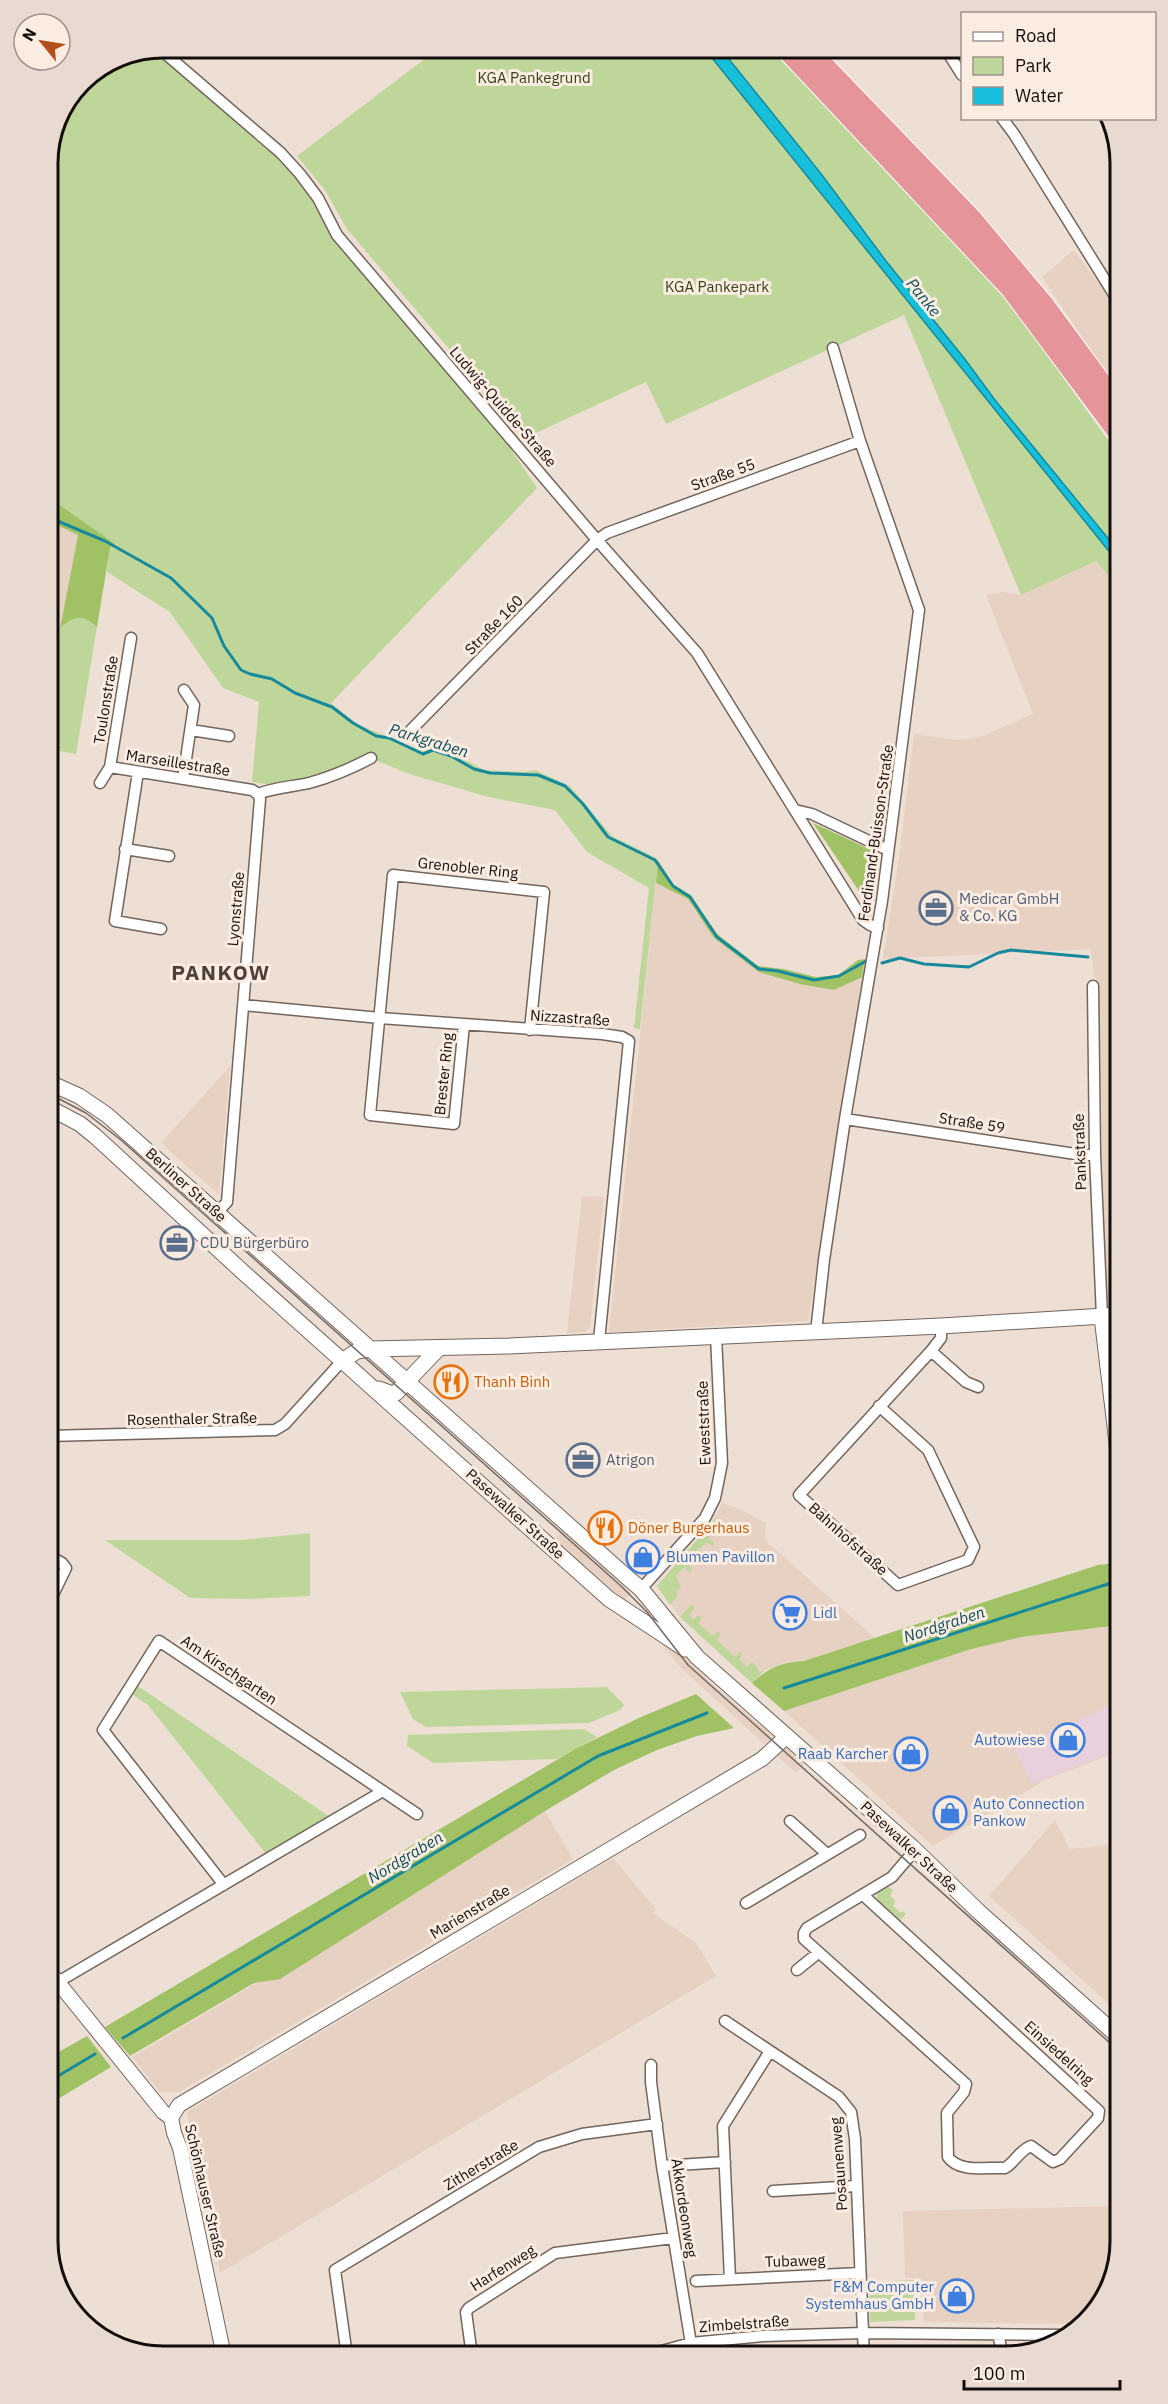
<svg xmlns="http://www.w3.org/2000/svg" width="1168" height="2404" font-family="'IBM Plex Sans',sans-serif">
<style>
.built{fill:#e7d1c2}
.industrial{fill:#e8d1dc}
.green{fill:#bfd69b}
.forest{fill:#a1c264}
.water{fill:#17bfda;stroke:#168a9c;stroke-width:1.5}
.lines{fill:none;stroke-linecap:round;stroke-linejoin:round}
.stream{stroke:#168a9c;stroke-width:3}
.minor-casing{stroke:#72655c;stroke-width:13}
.tertiary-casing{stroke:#72655c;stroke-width:16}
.secondary-casing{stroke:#72655c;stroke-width:17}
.motorway-casing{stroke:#fff;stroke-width:22}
.minor{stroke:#fff;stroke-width:10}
.tertiary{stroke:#fff;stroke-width:14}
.secondary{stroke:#fff;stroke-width:15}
.motorway{stroke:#e59599;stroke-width:20}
.tram{stroke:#736a64;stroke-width:1.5}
.labels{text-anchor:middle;stroke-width:6;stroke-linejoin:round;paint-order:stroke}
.park-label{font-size:15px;fill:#35421b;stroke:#fbece2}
.street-label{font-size:15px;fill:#130e0b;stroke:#fbece2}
.service-label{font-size:15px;fill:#4e5e75;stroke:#fbece2;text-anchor:start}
.food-label{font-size:15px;fill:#c56008;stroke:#fbece2;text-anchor:start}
.shop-label{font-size:15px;fill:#366cbe;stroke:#fbece2;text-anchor:start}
.water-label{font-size:16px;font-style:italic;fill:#0c4c58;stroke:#fbece2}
.district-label{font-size:21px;font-weight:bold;letter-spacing:1.5px;fill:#4c4038;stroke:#fbece2}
.rim{fill:none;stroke:#130e0b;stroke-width:3}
</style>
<rect width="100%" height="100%" fill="#eedfd5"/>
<!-- built -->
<path class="built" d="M1074 250 1120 312V394L1042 277Z
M48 521 78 535 48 692Z
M1098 561 1120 592V1305L1111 1304 1105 1295 1099 983 1094 976 1091 949 883 959 900 851 914 734 957 740 980 737 1033 714 986 595 1002 592 1021 595Z
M656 883 688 899 696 913 759 972 833 990 862 977 808 1321 609 1332Z
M230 1066 219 1195 161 1143Z
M582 1196 604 1197 590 1327 585 1332 567 1333Z
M723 1503 744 1511 766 1523 765 1540 875 1638 804 1661 787 1662 765 1670 752 1683 680 1617 657 1586 708 1528Z
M563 1530 631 1593 624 1600 585 1565 583 1567 555 1540Z
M1120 1625V1751L1045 1780 933 1846 784 1711 968 1650 1021 1637Z
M653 1633 679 1652 719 1690 805 1763 796 1773 680 1667Z
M545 1811 573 1859 179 2092H160L132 2057Z
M1055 1820 1070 1849 1120 1844V2014L989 1896Z
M613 1858 656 1909 653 1913 696 1943 716 1976 220 2273 187 2112Z
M1120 2206V2241L1100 2305 1077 2324 924 2322 921 2278H905L903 2211Z"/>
<!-- industrial -->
<path class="industrial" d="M1120 1702V1749L1032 1784 1014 1748Z"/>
<!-- green -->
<path class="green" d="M439 48H704L1120 565V592L1097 561 1021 595 904 315 666 424 646 382 525 438 347 229 325 190 297 156Z
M720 48H773L943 226 1012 306 1120 457V553L995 400 964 358 886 261 822 175Z
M156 49 278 154 310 197 332 237 508 445 537 488 331 703 357 724 422 751 433 748 451 753 485 770 523 772 535 770 570 786 612 836 656 858 658 860 640 1029 634 1028 649 888 587 852 555 810 489 797 409 774 373 759 349 764 297 780 272 785 252 782 259 702 223 688 170 612 107 572 110 548 113 543 48 497V156L82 82 120 57Z
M79 616 89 620 97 627 76 754 48 749V692L60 629 72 618Z
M714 1520 725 1532 723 1534 717 1530 709 1538 714 1543 712 1546 706 1542 698 1551 703 1556 701 1559 695 1554 687 1563 692 1569 690 1572 684 1567 676 1576 681 1587 676 1592 678 1595 670 1605 657 1586Z
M310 1533V1596L247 1599 190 1598 105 1540H242Z
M691 1605 695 1607 689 1615 694 1620 698 1615 702 1618 698 1623 713 1636 718 1632 721 1635 717 1640 735 1657 740 1652 743 1654 739 1659 747 1667 752 1662 757 1667 759 1673 765 1670 752 1683 680 1617Z
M135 1684 330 1817 266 1854 148 1705 130 1693Z
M607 1687 624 1705 620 1710 589 1723 426 1727 413 1719 400 1692Z
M584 1729 597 1737 557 1759 433 1763 407 1746 408 1735Z
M887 1886 893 1890 890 1895 895 1901 893 1906 901 1913 903 1911 906 1914 898 1922 876 1900 877 1892Z
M914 2280 915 2320 870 2322 869 2282Z"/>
<!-- forest -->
<path class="forest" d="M48 497 114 543 110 548 97 627C83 614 73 615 60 629L78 535 48 521Z
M813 823 880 854 872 910Z
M658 860 674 885 691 895 717 934 758 966 784 969 816 977 838 975 858 960 865 959 862 977 834 990 800 984 759 972 714 938 688 899 656 883Z
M1116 1563 1120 1595V1625L1021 1637 968 1650 784 1711 752 1683C768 1668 782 1662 804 1661L1098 1565Z
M696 1694 734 1728 697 1736 657 1750 614 1770 545 1811 280 1979 254 1983 130 2056 105 2027 577 1748 641 1717Z
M87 2036 111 2067 48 2105V2058Z"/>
<!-- water -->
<path class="water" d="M704 48H720L822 175 886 261 964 358 995 400 1120 553V565Z"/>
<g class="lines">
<!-- stream -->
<path class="stream" d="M48 517 105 541 171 578 212 618 224 646 241 670 250 674 272 679 295 693 332 707 353 723 376 736 389 738 423 754 433 750 451 756 474 769 490 773 538 775 565 786 583 804 608 837 655 860 673 886 690 897 717 937 759 969 778 971 814 980 839 976 866 961
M882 963 900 958 924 964 969 967 998 953 1011 950 1088 957
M784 1688 1111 1583
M123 2038 598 1756 707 1713
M48 2082 95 2054"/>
<defs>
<path id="minor" d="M945 48 962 75
M160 49 281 153 300 174 318 198 337 235 597 540 697 653 863 920 870 925 878 928
M1002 118 1014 134 1120 304
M191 730 229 736
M411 730 597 540 607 533 860 441
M110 767 252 790 258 794
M138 772 115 921 161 929
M183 779 194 705 184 690
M100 783 110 767 131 638
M258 794C275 787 292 787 309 783 331 777 352 768 371 758
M795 810 812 814 888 850
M125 849 169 856
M1093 986 1095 1155 1102 1317
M243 1005 380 1018 602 1034 622 1037 629 1041 599 1341
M464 1025 454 1124 370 1115 393 875 544 892 530 1030
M845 1119 1082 1155H1095
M217 1213 227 1202 260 799 258 794
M816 1332 824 1260 845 1119 882 901 919 610 860 441 833 348
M931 1351 966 1382 978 1387
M879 1406 928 1450 974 1547 968 1560 898 1585 799 1495 931 1351 941 1338V1326
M48 1436 275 1430 285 1424 342 1361
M641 1589 705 1518 715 1498 722 1463 716 1336
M48 1605 66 1568 62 1563 48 1555
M790 1821 827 1854
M224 1885 103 1730 159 1641 417 1814
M863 1895 1099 2111 1098 2118 1060 2159 1053 2162 1031 2146C1020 2150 1015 2162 1005 2168 987 2167 959 2173 948 2157L947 2113 964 2092 966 2084 804 1939V1933L807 1928 892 1877 915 1850
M746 1903 860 1835
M797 1970 818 1953
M58 1982 383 1791
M725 2021 839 2097 851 2112 855 2139 864 2356
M651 2065V2082L662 2166 693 2356
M662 2166 725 2162
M773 2191 856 2186
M730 2279 723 2126 770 2051
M696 2281 860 2273
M998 2334 1003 2356
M347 2356 335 2270 539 2147 582 2134 657 2124
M472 2356 466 2312 469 2308 555 2253 673 2238
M643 2356 691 2343 763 2336 863 2333 1064 2335"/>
<path id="tertiary" d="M48 1970 163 2112 171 2118
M171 2118 179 2105 762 1759 787 1736
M171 2118 174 2133 180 2148 224 2356"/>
<path id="secondary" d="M48 1082 79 1096 107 1115 628 1578 641 1589 697 1657 912 1847 978 1911 1120 2038
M48 1107 80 1124 95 1136 244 1273 609 1599 685 1649
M1102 1317 1120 1468
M342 1361 357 1351 370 1349 509 1346 941 1326 1120 1315
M379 1389 392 1394 396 1393 438 1349"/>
<path id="motorway" d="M785 48 1011 289 1120 435
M807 48 971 218 1044 305 1120 408"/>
</defs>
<!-- minor casing -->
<use href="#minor" class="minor-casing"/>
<!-- tertiary casing -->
<use href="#tertiary" class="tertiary-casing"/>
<!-- secondary casing -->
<use href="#secondary" class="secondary-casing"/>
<!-- motorway casing -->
<use href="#motorway" class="motorway-casing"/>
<!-- minor -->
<use href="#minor" class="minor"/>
<!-- tertiary -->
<use href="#tertiary" class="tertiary"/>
<!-- secondary -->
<use href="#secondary" class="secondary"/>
<!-- motorway -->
<use href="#motorway" class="motorway"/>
<!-- tram -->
<path class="tram" d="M48 1093 86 1113 121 1140 621 1586 647 1612 688 1665 1120 2052"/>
</g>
<!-- icons -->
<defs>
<symbol id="office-ring" viewBox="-11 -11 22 22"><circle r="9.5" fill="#fbece2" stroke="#5c6f8a" stroke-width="1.5"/><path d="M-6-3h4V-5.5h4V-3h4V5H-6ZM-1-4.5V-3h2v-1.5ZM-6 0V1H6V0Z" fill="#5c6f8a"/></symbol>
<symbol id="restaurant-ring" viewBox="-11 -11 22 22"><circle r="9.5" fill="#fbece2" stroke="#e8710a" stroke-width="1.5"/><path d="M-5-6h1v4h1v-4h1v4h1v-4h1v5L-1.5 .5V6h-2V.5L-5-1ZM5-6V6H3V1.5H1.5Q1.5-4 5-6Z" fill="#e8710a"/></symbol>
<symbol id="shop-ring" viewBox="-11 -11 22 22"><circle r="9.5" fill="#fbece2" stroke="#3f7fe0" stroke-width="1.5"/><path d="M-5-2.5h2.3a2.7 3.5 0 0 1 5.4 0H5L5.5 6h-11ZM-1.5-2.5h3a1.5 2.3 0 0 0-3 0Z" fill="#3f7fe0"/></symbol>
<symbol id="supermarket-ring" viewBox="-11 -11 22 22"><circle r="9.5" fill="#fbece2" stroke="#3f7fe0" stroke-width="1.5"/><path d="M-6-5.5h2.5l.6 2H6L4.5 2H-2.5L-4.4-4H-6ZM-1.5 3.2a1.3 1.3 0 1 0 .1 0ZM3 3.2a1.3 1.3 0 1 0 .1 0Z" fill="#3f7fe0"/></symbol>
</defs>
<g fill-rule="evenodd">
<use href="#office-ring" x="917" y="889" width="38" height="38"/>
<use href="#office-ring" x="158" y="1224" width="38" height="38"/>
<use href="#restaurant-ring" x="432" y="1363" width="38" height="38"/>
<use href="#office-ring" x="564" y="1441" width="38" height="38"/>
<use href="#restaurant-ring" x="586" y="1509" width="38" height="38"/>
<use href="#shop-ring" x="624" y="1538" width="38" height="38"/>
<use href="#supermarket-ring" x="771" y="1594" width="38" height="38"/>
<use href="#shop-ring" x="1049" y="1721" width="38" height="38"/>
<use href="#shop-ring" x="892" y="1735" width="38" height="38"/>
<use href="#shop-ring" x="931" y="1794" width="38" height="38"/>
<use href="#shop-ring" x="938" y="2277" width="38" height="38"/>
</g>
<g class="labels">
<!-- park labels -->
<g class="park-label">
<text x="534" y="83">KGA Pankegrund</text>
<text x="717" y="292">KGA Pankepark</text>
</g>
<!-- street labels -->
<g class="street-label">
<text transform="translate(503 407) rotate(49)" y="5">Ludwig-Quidde-Straße</text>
<text transform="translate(723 475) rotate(-20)" y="5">Straße 55</text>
<text transform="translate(494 625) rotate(-46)" y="5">Straße 160</text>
<text transform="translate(106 700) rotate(-81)" y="5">Toulonstraße</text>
<text transform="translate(178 763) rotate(9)" y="5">Marseillestraße</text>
<text transform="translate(876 833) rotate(-82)" y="5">Ferdinand-Buisson-Straße</text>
<text transform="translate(468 868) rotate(6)" y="5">Grenobler Ring</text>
<text transform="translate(236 909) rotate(-85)" y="5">Lyonstraße</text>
<text transform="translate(570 1018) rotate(4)" y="5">Nizzastraße</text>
<text transform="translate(444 1074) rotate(-84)" y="5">Brester Ring</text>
<text transform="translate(972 1123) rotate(9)" y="5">Straße 59</text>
<text transform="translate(1080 1152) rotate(-92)" y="5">Pankstraße</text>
<text transform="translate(186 1185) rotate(42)" y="5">Berliner Straße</text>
<text transform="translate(192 1419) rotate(-1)" y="5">Rosenthaler Straße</text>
<text transform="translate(704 1423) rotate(-92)" y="5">Eweststraße</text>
<text transform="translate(515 1514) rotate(42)" y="5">Pasewalker Straße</text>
<text transform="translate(848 1539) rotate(42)" y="5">Bahnhofstraße</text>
<text transform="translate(229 1670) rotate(34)" y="5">Am Kirschgarten</text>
<text transform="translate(909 1847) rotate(43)" y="5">Pasewalker Straße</text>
<text transform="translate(470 1912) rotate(-31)" y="5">Marienstraße</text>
<text transform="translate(1059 2053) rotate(42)" y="5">Einsiedelring</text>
<text transform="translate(839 2164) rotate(-94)" y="5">Posaunenweg</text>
<text transform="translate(481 2165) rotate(-31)" y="5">Zitherstraße</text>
<text transform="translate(205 2191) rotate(77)" y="5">Schönhauser Straße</text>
<text transform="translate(684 2208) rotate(81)" y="5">Akkordeonweg</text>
<text transform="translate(795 2261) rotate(-2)" y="5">Tubaweg</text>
<text transform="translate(503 2268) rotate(-32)" y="5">Harfenweg</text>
<text transform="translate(744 2324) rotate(-4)" y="5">Zimbelstraße</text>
</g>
<!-- service labels -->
<g class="service-label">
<text x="959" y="904">Medicar GmbH<tspan x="959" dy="17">&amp; Co. KG</tspan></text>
<text x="200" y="1248">CDU Bürgerbüro</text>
<text x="606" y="1465">Atrigon</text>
</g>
<!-- food labels -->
<g class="food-label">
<text x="474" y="1387">Thanh Binh</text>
<text x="628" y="1533">Döner Burgerhaus</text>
</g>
<!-- shop labels -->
<g class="shop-label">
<text x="666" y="1562">Blumen Pavillon</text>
<text x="813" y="1618">Lidl</text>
<text x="1045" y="1745" text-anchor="end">Autowiese</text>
<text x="888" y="1759" text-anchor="end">Raab Karcher</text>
<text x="973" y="1809">Auto Connection<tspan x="973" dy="17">Pankow</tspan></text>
<text x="934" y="2292" text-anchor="end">F&amp;M Computer<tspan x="934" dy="17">Systemhaus GmbH</tspan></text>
</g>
<!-- water labels -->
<g class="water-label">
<text transform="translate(924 297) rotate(51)" y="6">Panke</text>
<text transform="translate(429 740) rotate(17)" y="6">Parkgraben</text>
<text transform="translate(944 1624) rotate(-18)" y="6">Nordgraben</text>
<text transform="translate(405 1857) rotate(-31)" y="6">Nordgraben</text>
</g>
<!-- district labels -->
<g class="district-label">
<text x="221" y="980">PANKOW</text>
</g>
</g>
<!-- crop -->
<path d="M0 0H1168V2404H0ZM163 58H1005A105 105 0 0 1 1110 163V2241A105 105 0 0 1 1005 2346H163A105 105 0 0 1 58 2241V163A105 105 0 0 1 163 58Z" fill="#e8dad1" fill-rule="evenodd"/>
<path class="rim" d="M163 58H1005A105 105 0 0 1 1110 163V2241A105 105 0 0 1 1005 2346H163A105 105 0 0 1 58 2241V163A105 105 0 0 1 163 58Z"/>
<!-- legend -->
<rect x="961" y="12" width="195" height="108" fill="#fbece2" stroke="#9e938c" stroke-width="1.5"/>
<rect x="973" y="32" width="30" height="9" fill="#ffffff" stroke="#9e938c" stroke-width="1.5"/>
<text x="1015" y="42" font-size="18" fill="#130e0b">Road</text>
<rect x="973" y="57" width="30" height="18" fill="#bfd69b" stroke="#9e938c" stroke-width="1.5"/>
<text x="1015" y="72" font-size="18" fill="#130e0b">Park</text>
<rect x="973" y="87" width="30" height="18" fill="#17bfda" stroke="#9e938c" stroke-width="1.5"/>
<text x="1015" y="102" font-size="18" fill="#130e0b">Water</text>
<!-- north arrow -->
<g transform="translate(42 42) rotate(300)"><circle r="28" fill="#fbece2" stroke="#9e938c" stroke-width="1.5"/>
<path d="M0-4.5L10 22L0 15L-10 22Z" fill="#b34f1c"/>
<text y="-9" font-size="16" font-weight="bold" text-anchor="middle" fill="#130e0b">N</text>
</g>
<!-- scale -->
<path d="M964 2380v9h156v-9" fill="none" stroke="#130e0b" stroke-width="3"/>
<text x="973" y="2380" font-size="18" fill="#130e0b" stroke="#fbece2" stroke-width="4.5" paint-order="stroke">100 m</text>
</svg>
